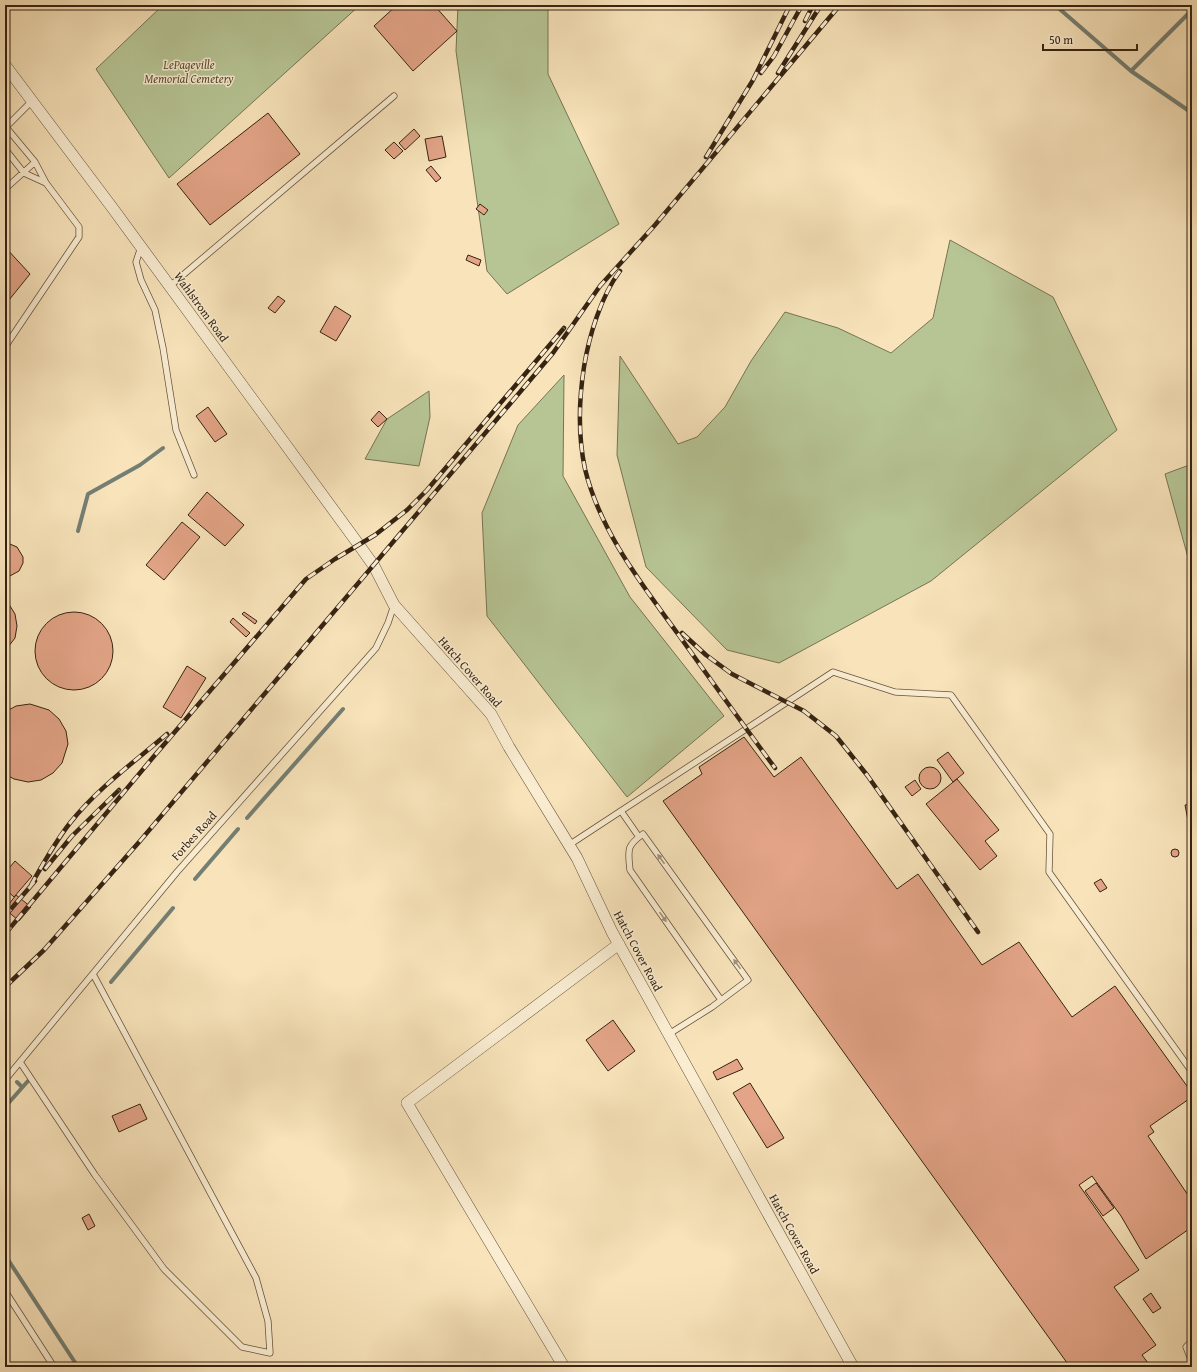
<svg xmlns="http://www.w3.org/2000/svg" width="1197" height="1372" font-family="'Gentium Book Plus',serif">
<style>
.green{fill:#b7c595;stroke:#767454}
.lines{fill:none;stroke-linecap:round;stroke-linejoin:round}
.stream{stroke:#747f74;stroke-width:4}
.building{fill:#e3a487;stroke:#362312}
.service-casing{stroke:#66533c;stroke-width:7}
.minor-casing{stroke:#66533c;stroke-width:12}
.service{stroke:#faedd2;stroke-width:5.5}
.minor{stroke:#faedd2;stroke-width:11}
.rail-casing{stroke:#362312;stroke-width:4.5}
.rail{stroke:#faedd2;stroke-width:3;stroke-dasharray:9;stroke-linecap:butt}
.oneway{fill:#a2927c}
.labels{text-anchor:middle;stroke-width:3;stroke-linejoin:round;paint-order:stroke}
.park-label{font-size:12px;font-style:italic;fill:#564c33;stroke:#faedd2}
.street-label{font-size:12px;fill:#362312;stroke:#faedd2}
</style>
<rect width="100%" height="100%" fill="#f8e3ba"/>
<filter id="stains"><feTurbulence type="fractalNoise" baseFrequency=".005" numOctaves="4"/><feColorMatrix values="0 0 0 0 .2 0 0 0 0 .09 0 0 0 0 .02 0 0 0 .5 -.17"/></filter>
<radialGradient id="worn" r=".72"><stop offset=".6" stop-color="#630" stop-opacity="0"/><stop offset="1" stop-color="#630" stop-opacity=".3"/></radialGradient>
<!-- green -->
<path class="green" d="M163 5H360L169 178 96 69Z
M458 5H548V74L619 224 507 294 487 271 456 51Z
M950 240 1053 297 1117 430 931 581 779 663 727 650 646 567 617 455 620 356 678 444 697 437 725 407 751 361 785 312 838 328 891 353 933 318Z
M564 375 563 476 630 597 724 716 627 797 487 616 482 513 518 425Z
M429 391 430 417 419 466 365 459 387 419Z
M1192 464V572L1165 474Z"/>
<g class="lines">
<!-- stream -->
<path class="stream" d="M1055 5 1131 71 1192 113
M1131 71 1192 10
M78 531 88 494 140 465 163 448
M247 818 343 709
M195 879 238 829
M111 982 173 908
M17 1082 22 1087
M5 1107 28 1081
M5 1255 78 1367"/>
</g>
<!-- building -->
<path class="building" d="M397 5H434L457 31 413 71 374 26Z
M268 113 300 154 210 225 177 184Z
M414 129 420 136 405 150 399 143Z
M442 136 446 157 429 161 425 139Z
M394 142 403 151 394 159 385 150Z
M431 166 441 178 436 182 426 170Z
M480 204 488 210 484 215 476 209Z
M5 247 30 274 5 305Z
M468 255 481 260 479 266 466 260Z
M278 296 285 301 275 313 268 308Z
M335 306 351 316 336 341 320 332Z
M208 407 227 434 215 442 196 416Z
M379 411 387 419 378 427 371 420Z
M207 492 244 525 225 546 188 515Z
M182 522 200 537 164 580 146 565Z
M5 542 17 547 23 557V563L19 571 8 577H5Z
M5 598 15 614 17 626 15 638 5 651Z
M244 612 257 621 255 624 242 614Z
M35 651a39 39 0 1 1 78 0a39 39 0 1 1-78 0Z
M233 618 250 633 246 637 230 622Z
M187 666 206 678 181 718 163 707Z
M30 704 49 710 59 719 66 731 68 744 62 763 53 773 41 780 28 782 14 779 5 774V712L16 706Z
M744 737 774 777 801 757 897 889 918 874 982 965 1019 942 1072 1017 1115 986 1192 1093V1097L1150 1126 1154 1132 1148 1136 1192 1201V1227L1146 1259 1121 1216 1092 1176 1079 1185 1139 1270 1114 1287 1156 1345 1142 1355 1151 1367H1070L663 801 702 774 699 767Z
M948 752 964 773 953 782 937 760Z
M919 778a11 11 0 1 1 22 0a11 11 0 1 1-22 0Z
M957 779 999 830 985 841 997 856 980 870 926 804Z
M915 780 921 789 912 796 905 787Z
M1192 804V830L1190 831 1185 805Z
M1171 853a4 4 0 1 1 8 0a4 4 0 1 1-8 0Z
M15 861 32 876 14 897 5 889V873Z
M1101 879 1107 888 1100 892 1094 883Z
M16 895 31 907 19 921 5 909Z
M613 1020 635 1051 608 1071 586 1040Z
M737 1059 743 1069 717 1080 713 1072Z
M750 1083 784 1138 767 1148 733 1093Z
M140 1104 147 1119 119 1132 112 1116Z
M1096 1183 1114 1208 1103 1216 1085 1191Z
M89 1214 95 1226 88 1230 82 1218Z
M1151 1293 1161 1308 1153 1313 1143 1299Z"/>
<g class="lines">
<defs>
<path id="service" d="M5 126 35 162 46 183 79 227V237L5 347
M5 128 31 102
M5 149 24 173 46 183
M5 189 35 162
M141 247 136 262 141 280 155 310 163 348 176 430 194 475
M170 286 394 96
M621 811 639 837
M569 845 833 672 895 692 951 695 1050 834 1049 872 1192 1072
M669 1034 712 1007 748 980 643 834C626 846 628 850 630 870L721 1000
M20 1062 95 1175 164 1269 242 1347 270 1353 268 1321 256 1278 93 974
M5 1080 177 872 376 648 388 623 394 605
M5 1291 54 1367
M1192 1341 1186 1347 1192 1362"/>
<path id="minor" d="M5 65 114 210 359 545 374 566 394 605 491 714 509 747 577 858 612 932 853 1367
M564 1367 407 1103 619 944"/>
</defs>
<!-- service casing -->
<use href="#service" class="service-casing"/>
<!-- minor casing -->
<use href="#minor" class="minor-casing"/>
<!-- service -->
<use href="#service" class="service"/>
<!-- minor -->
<use href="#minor" class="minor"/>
<defs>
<path id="rail" d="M805 21 813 5
M761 73 774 56 802 5
M778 73 821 5
M706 157 753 80 790 5
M620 271C601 296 589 336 584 367 579 399 578 436 585 469 600 531 641 583 678 634 710 679 742 723 775 768
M682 633 706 655 732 674 804 711 836 736 867 775 978 932
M45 869 72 836 119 790
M31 885C43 864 55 842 70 823 97 789 134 762 167 734
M5 916 35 881
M5 934 155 755 306 579 335 559 375 535 407 510 427 490 564 328
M5 987 44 950 140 841 553 353 600 286 655 225 840 5"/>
</defs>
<!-- rail casing -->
<use href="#rail" class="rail-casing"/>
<!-- rail -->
<use href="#rail" class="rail"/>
</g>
<!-- one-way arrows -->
<defs><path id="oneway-solid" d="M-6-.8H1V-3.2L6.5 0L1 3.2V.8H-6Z"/></defs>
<g class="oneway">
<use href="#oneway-solid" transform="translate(661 859) rotate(-126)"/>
<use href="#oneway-solid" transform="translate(663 917) rotate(55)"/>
<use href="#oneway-solid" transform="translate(737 964) rotate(-126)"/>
</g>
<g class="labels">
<!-- park labels -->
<g class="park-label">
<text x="189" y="69">LePageville<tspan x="189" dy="14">Memorial Cemetery</tspan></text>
</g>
<!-- street labels -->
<g class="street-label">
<text transform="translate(201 307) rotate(54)" y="4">Wahlstrom Road</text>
<text transform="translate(470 672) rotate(49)" y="4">Hatch Cover Road</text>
<text transform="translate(194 836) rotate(-48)" y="4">Forbes Road</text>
<text transform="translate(638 951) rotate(62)" y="4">Hatch Cover Road</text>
<text transform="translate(794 1234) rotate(61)" y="4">Hatch Cover Road</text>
</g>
</g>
<!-- margin -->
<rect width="1197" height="1372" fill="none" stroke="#f8e3ba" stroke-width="20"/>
<rect x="6" y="6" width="1185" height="1360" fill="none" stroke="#362312" stroke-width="2"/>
<rect x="10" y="10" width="1177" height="1352" fill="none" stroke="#362312"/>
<!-- scale -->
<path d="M1043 44v6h94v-6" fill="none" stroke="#362312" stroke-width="2"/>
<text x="1049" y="44" font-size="12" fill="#362312" stroke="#faedd2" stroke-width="3" paint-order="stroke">50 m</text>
<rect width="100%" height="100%" filter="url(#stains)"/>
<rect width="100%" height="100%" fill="url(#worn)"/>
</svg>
